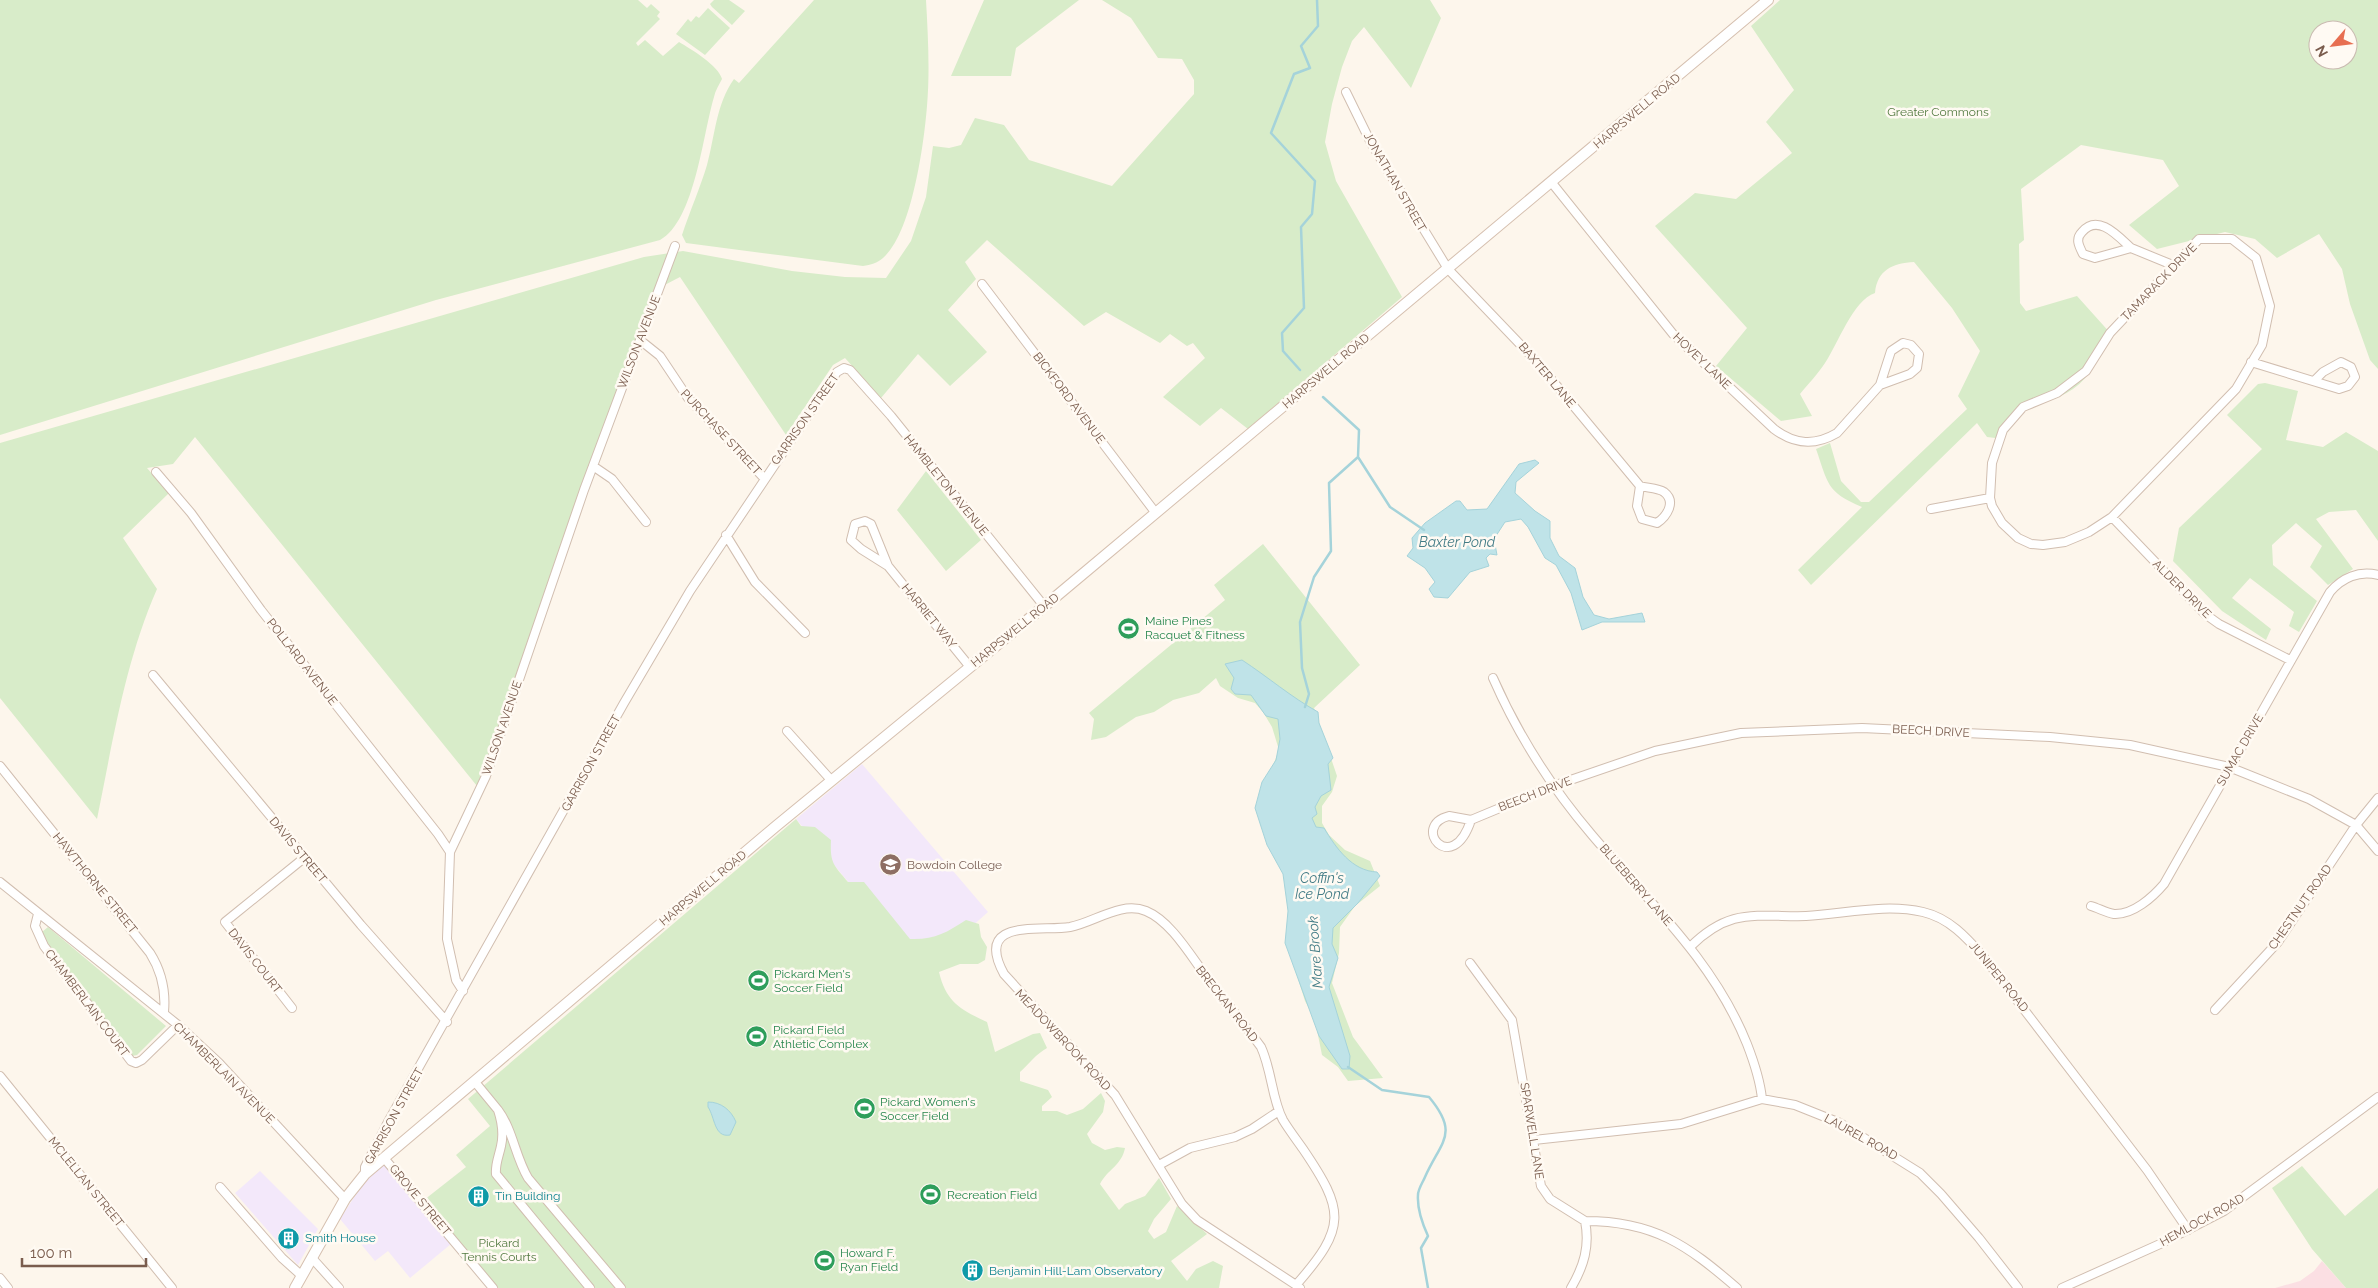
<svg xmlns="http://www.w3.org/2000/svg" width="2378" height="1288" font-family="Raleway,sans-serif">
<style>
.education{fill:#f3e8fa}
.medical{fill:#fbdfe3}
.green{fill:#d8ecc9;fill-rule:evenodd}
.water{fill:#bfe3e8;stroke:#a5d3da}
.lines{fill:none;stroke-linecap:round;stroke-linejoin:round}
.stream{stroke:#a5d3da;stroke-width:2.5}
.minor-casing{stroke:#d1beb0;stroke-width:10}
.secondary-casing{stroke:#d6c0b0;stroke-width:12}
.minor{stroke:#fff;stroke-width:8}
.secondary{stroke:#fff;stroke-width:10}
.labels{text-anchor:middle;stroke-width:5;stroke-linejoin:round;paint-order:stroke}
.street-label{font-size:12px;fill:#7a5c4d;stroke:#fffaf3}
.park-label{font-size:12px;fill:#537a41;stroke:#fffaf3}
.leisure-label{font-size:12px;fill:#27864d;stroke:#fffaf3;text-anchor:start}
.education-label{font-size:12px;fill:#785e54;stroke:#fffaf3;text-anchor:start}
.culture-label{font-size:12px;fill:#0d838f;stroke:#fffaf3;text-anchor:start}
.water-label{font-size:14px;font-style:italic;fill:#437c86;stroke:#fffaf3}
</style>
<rect width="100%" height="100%" fill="#fdf6ec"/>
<!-- education -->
<path class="education" d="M862 764 988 912 922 971 796 819Z
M383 1164 417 1205 424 1200 457 1239 410 1278 388 1251 375 1261 340 1219 364 1182Z
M260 1171 318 1229 298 1265 235 1193Z"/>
<!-- medical -->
<path class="medical" d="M2322 1261 2346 1288H2275L2300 1281 2314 1271Z"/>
<!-- green -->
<path class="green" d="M0 0H638L647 8 651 4 660 12 657 16 660 19 636 43 638 46 645 40 663 56 679 42C691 49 719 66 722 79 719 85 715 91 714 97 703 133 695 221 660 240L436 300 0 435Z
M714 0H729L745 11 732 25 712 7 710 4Z
M814 0H926C928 35 930 72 927 106 924 144 912 233 883 258 877 263 871 265 863 266L686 243 682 235C690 211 700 188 707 165 715 136 716 104 734 79L739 83Z
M984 0H1079L1016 48 1011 76H951Z
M1102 0H1430L1441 18 1411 88 1364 27 1352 41 1342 67 1332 104 1325 142 1336 181 1402 297 1248 429 1221 408 1200 426 1163 397 1205 358 1193 343 1187 346 1170 334 1160 343 1106 312 1084 326 987 240 965 262 976 279 948 310 987 352 950 386 918 354 881 398 845 358 833 365 786 435 680 277 655 290 477 786 195 437 173 464 147 468 169 493 123 538 157 589C125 662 113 741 97 819L0 698V443L644 257 683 251 792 271 845 277 886 278 911 241 926 197 933 146 949 148 961 145 975 118 1004 125 1029 160 1112 186 1194 94V80L1182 59 1158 58 1131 18Z
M1780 0H2378V369L2370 360 2350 304 2342 269 2319 234 2277 258 2255 239 2225 232 2157 249 2129 225 2179 186 2163 160 2081 145 2021 189 2024 240 2019 244 2020 303 2026 311 2077 296 2112 335C2101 353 2091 377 2073 389 2040 411 2026 395 2004 439L1987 437 1977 423 1811 585 1798 570 1862 507C1826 492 1828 483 1816 449L1830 443 1841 481 1861 502H1869L1967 409 1958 396 1980 351 1952 308 1914 262C1893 263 1877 270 1875 293 1853 300 1838 344 1825 363 1818 374 1808 384 1800 394L1812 416 1781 421 1716 366 1747 328 1655 226 1695 193 1736 199 1792 153 1766 122 1794 90 1751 26ZM2318 30H2348V60H2318Z
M708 8 730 28 705 55 676 34 688 19 691 22 696 16 699 18Z
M2265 383 2298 391 2286 440 2323 447 2346 432 2378 451V541L2356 510 2329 512 2316 519 2353 569 2328 585 2310 567 2322 546 2296 523 2272 545 2273 565 2317 601 2299 632 2289 626 2294 612 2250 578 2232 598 2271 629 2266 640 2222 611 2173 561 2179 528 2262 449 2227 415 2258 384Z
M926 471 981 540 946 571 897 510Z
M1263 544 1360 665 1314 708 1337 776 1332 792 1322 806V823L1329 835 1345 850 1370 861 1380 886 1355 906 1340 927 1339 953 1332 983 1353 1037 1383 1078 1348 1081 1338 1067 1322 1055 1315 1020 1305 1001 1295 969 1272 768 1279 750 1272 727 1263 712 1255 703 1238 698 1220 686 1216 678 1199 693 1173 700 1154 712 1136 717 1106 737 1091 740 1094 719 1089 713 1225 600 1214 585Z
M796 819 801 826 815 827 831 840C830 863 833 864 848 882H864L910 939C934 940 946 933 966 920L979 924 981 937 987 947 985 960 978 964H960L939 972C946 1002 961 1010 987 1022L995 1052 1033 1034 1040 1033 1047 1048C1036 1054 1029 1064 1020 1072V1081L1048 1090 1052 1097 1042 1106V1111H1057L1067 1115 1083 1109 1101 1093 1105 1101 1103 1112 1087 1134 1092 1143 1105 1150 1117 1147 1125 1148C1122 1165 1107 1170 1100 1184L1119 1210 1125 1204 1145 1196 1159 1178 1171 1199 1154 1219 1148 1231 1154 1239 1166 1232 1177 1206 1207 1234 1171 1261 1187 1281 1196 1269 1213 1261 1223 1266 1219 1288H498L424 1200 466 1167 456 1155 490 1126 468 1099Z
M48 927 166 1026 137 1055 132 1056 48 946 42 932Z
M2302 1166 2345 1216 2378 1188V1288H2346L2312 1249 2272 1188Z"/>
<!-- water -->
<path class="water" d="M1535 460 1539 463 1516 482 1515 493 1535 511 1550 521V538L1559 556 1575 568 1583 597 1594 615 1609 619 1642 613 1645 622H1602L1582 630 1571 593 1556 565 1545 558 1528 527 1521 519 1505 522 1494 539 1497 555 1490 554 1486 558 1489 566 1470 572 1448 598 1434 597 1429 589 1435 582 1425 568 1407 556 1413 548 1412 538 1425 523 1456 501H1460L1467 510 1487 509 1519 464Z
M1242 660C1268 677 1291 697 1318 712L1319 723 1333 758 1328 764 1331 790 1321 796 1315 807 1317 814 1312 818 1316 827 1324 828C1336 848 1352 871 1377 872L1380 876 1358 903 1333 928 1332 944 1338 958 1329 987 1350 1056 1349 1069H1342L1319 1036 1285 943 1288 911 1283 874 1267 845 1255 808 1262 782 1276 760 1280 739 1278 719 1266 716 1251 695 1235 694 1231 689 1234 678 1225 664Z
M708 1102C721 1102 731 1110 736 1122L730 1135C714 1138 715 1117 708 1107Z"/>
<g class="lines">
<!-- stream -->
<path class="stream" d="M1300 370 1283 351 1282 333 1304 308 1301 227 1312 214 1315 181 1271 133 1294 74 1310 68 1301 46 1318 26 1317 0
M1358 457 1390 507 1424 530
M1305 707 1309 694 1302 668 1300 622 1314 577 1331 551 1329 483 1358 457 1359 430 1323 397
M1348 1067 1382 1090 1429 1097C1460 1134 1441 1141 1425 1177 1423 1182 1418 1189 1418 1195 1417 1209 1422 1223 1428 1236L1421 1248 1428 1288"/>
<defs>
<path id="minor" d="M1346 92 1371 143 1448 269 1537 362 1640 486
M1552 183 1673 334 1774 429C1795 445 1815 446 1837 433L1880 385
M2199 239H2232L2256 258 2270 306 2262 345 2236 389 2112 517 2089 532 2065 542 2043 545 2031 544 2018 538 2002 523 1992 506 1990 498 1992 463 2003 430 2023 407 2057 393 2086 371 2110 333Z
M2131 248C2118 236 2098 213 2082 232 2075 239 2079 246 2083 254L2095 258 2131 248 2175 266
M982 284 1155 512
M640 340 660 356 688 398 764 478
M1903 343 1911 345 1919 354 1917 368 1910 374 1880 385 1891 351Z
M2251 362 2339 389 2348 386 2355 377 2351 367 2341 362 2323 372 2315 380
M593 466 612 479 646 522
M156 472 191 513 261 610 438 834 450 852
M1640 486C1647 488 1658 488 1664 492 1677 502 1666 517 1657 523L1642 519 1637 506Z
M1931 509 1990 498
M2112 517 2205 614 2219 624 2290 660
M726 535 755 582 805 633
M888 566 871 524 865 521 855 524 851 540 861 549 888 566 970 667
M153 675 361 925 447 1022
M1493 678C1518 735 1551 787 1592 835 1648 901 1714 961 1747 1044 1754 1062 1760 1079 1762 1099
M787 731 831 780
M0 766 150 953C162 972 166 990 164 1012
M1449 816 1471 820C1452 878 1410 826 1449 816Z
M1471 820 1553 786 1655 751 1741 733 1862 728 2050 737 2130 745 2229 767 2309 799 2356 825 2378 851
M0 882 178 1025 219 1063 345 1199
M2091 906C2098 908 2107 913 2114 914 2133 915 2153 897 2164 884L2330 592C2342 578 2359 570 2378 575
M38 914 35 926 44 946 131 1061 136 1063 142 1060 178 1025
M1690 947C1703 934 1716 924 1734 919 1757 913 1782 917 1806 916 1844 914 1885 903 1923 912 1949 918 1966 937 1983 956L2147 1170 2188 1230
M1470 963 1512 1020 1541 1186 1550 1199 1585 1221C1590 1246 1584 1266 1571 1288
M463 991 456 980 447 939 450 852 486 776 584 490 675 246
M292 1008 225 922 304 858
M2215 1010 2278 942 2356 825 2378 798
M0 1076 172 1288
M475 1082 498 1110
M1534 1140 1681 1124 1762 1099 1795 1105 1840 1123 1920 1173 1941 1194 1979 1238 2018 1288
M384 1158 493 1288
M1159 1165 1190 1148 1235 1137 1252 1129 1279 1111
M365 1174V1167L388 1122 624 703 690 591 837 372 844 368 850 370 891 416 1044 606
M220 1187 282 1258 302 1276
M1585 1221C1654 1221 1687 1245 1737 1288
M312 1258 339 1288
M0 1278 8 1288
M1296 1285C1347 1227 1345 1211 1303 1149 1296 1139 1289 1130 1283 1120 1272 1100 1272 1071 1261 1047 1245 1025 1228 1005 1212 984 1194 962 1173 922 1146 911 1121 901 1095 922 1070 927 1041 932 973 917 1004 974L1115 1095 1182 1204 1197 1220 1296 1285 1300 1288
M590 1288 496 1174C495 1164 499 1156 501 1146 504 1133 502 1122 498 1110 513 1130 515 1156 528 1178L621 1288
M2062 1288 2160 1244 2224 1211 2378 1097"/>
<path id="secondary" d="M295 1288 345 1199 365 1174 775 827 1053 599 1768 0"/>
</defs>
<!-- minor casing -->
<use href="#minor" class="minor-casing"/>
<!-- secondary casing -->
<use href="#secondary" class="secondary-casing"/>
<!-- minor -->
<use href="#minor" class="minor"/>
<!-- secondary -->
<use href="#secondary" class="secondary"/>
</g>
<!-- icons -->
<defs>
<symbol id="stadium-disc" viewBox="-11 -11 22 22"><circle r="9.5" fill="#2e9e5b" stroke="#fffaf3"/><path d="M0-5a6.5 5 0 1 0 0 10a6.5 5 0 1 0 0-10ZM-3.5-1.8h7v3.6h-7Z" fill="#fff"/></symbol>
<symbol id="university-disc" viewBox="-11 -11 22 22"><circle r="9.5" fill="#8d6e63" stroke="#fffaf3"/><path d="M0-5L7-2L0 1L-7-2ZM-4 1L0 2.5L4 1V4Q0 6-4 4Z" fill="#fff"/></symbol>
<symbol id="building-disc" viewBox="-11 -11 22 22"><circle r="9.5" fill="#0f9aa8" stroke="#fffaf3"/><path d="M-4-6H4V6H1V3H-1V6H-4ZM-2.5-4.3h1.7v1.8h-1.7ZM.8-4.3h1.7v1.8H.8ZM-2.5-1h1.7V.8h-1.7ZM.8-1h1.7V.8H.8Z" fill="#fff"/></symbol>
</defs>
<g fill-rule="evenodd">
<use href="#stadium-disc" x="1116" y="616" width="25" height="25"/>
<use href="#university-disc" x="878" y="852" width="25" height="25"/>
<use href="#stadium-disc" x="746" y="968" width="25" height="25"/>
<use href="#stadium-disc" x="744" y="1024" width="25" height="25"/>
<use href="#stadium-disc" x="852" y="1096" width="25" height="25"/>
<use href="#stadium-disc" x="918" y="1182" width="25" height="25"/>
<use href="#building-disc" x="466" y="1184" width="25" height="25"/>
<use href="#building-disc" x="276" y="1226" width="25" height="25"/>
<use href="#stadium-disc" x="812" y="1248" width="25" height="25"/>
<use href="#building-disc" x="960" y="1258" width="25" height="25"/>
</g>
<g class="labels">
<!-- street labels -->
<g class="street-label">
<text transform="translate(1637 111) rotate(-40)" y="4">HARPSWELL ROAD</text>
<text transform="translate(1395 182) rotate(60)" y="4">JONATHAN STREET</text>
<text transform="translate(2159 282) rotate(-46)" y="4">TAMARACK DRIVE</text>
<text transform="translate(639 342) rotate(-69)" y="4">WILSON AVENUE</text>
<text transform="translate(1702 361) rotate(44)" y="4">HOVEY LANE</text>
<text transform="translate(1326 371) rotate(-40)" y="4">HARPSWELL ROAD</text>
<text transform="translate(1547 375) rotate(50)" y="4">BAXTER LANE</text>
<text transform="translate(1069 398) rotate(53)" y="4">BICKFORD AVENUE</text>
<text transform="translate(805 419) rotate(-55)" y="4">GARRISON STREET</text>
<text transform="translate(721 432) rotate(47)" y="4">PURCHASE STREET</text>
<text transform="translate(946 485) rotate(51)" y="4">HAMBLETON AVENUE</text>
<text transform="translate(2182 589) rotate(45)" y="4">ALDER DRIVE</text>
<text transform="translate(929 616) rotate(51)" y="4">HARRIET WAY</text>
<text transform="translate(1015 630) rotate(-39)" y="4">HARPSWELL ROAD</text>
<text transform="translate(302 662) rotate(52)" y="4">POLLARD AVENUE</text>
<text transform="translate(502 728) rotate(-71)" y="4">WILSON AVENUE</text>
<text transform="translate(1931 731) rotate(3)" y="4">BEECH DRIVE</text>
<text transform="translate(2240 750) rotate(-60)" y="4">SUMAC DRIVE</text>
<text transform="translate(591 763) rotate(-61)" y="4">GARRISON STREET</text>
<text transform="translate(1535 794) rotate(-21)" y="4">BEECH DRIVE</text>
<text transform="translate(298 850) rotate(50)" y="4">DAVIS STREET</text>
<text transform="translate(95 883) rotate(51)" y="4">HAWTHORNE STREET</text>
<text transform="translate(1636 885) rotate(49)" y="4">BLUEBERRY LANE</text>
<text transform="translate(703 888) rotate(-40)" y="4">HARPSWELL ROAD</text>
<text transform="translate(2300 907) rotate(-55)" y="4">CHESTNUT ROAD</text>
<text transform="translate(255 961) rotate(52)" y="4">DAVIS COURT</text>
<text transform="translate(1999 977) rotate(51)" y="4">JUNIPER ROAD</text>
<text transform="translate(87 1003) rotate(53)" y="4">CHAMBERLAIN COURT</text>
<text transform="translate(1227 1004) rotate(52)" y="4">BRECKAN ROAD</text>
<text transform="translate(1063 1040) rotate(47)" y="4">MEADOWBROOK ROAD</text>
<text transform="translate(224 1073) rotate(45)" y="4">CHAMBERLAIN AVENUE</text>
<text transform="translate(394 1116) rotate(-61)" y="4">GARRISON STREET</text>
<text transform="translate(1532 1131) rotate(81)" y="4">SPARWELL LANE</text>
<text transform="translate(1861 1137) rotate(29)" y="4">LAUREL ROAD</text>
<text transform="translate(86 1182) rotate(51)" y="4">MCLELLAN STREET</text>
<text transform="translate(420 1200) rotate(50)" y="4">GROVE STREET</text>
<text transform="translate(2202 1220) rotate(-29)" y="4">HEMLOCK ROAD</text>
</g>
<!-- park labels -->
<g class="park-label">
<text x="1938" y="116">Greater Commons</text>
<text x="499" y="1247">Pickard<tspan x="499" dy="14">Tennis Courts</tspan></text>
</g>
<!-- leisure labels -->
<g class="leisure-label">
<text x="1145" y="625">Maine Pines<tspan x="1145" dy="14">Racquet &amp; Fitness</tspan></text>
<text x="774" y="978">Pickard Men's<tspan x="774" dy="14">Soccer Field</tspan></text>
<text x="773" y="1034">Pickard Field<tspan x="773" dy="14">Athletic Complex</tspan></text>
<text x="880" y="1106">Pickard Women's<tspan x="880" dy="14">Soccer Field</tspan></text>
<text x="947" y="1199">Recreation Field</text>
<text x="840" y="1257">Howard F.<tspan x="840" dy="14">Ryan Field</tspan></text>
</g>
<!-- education labels -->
<g class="education-label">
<text x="907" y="869">Bowdoin College</text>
</g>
<!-- culture labels -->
<g class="culture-label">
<text x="495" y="1200">Tin Building</text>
<text x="305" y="1242">Smith House</text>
<text x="989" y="1275">Benjamin Hill-Lam Observatory</text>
</g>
<!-- water labels -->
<g class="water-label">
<text x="1457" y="547">Baxter Pond</text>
<text x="1322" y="883">Coffin's<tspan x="1322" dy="16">Ice Pond</tspan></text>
<text transform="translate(1315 952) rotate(-94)" y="5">Mare Brook</text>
</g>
</g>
<!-- north arrow -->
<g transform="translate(2333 45) rotate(242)"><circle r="24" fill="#fffaf3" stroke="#cabbb1"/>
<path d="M0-4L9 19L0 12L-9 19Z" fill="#e76f51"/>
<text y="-8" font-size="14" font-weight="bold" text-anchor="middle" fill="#7a5c4d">N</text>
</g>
<!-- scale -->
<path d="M22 1258v8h124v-8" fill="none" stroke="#7a5c4d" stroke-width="2.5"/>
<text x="30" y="1258" font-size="15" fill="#7a5c4d" stroke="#fffaf3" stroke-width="4" paint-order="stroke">100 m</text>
</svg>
